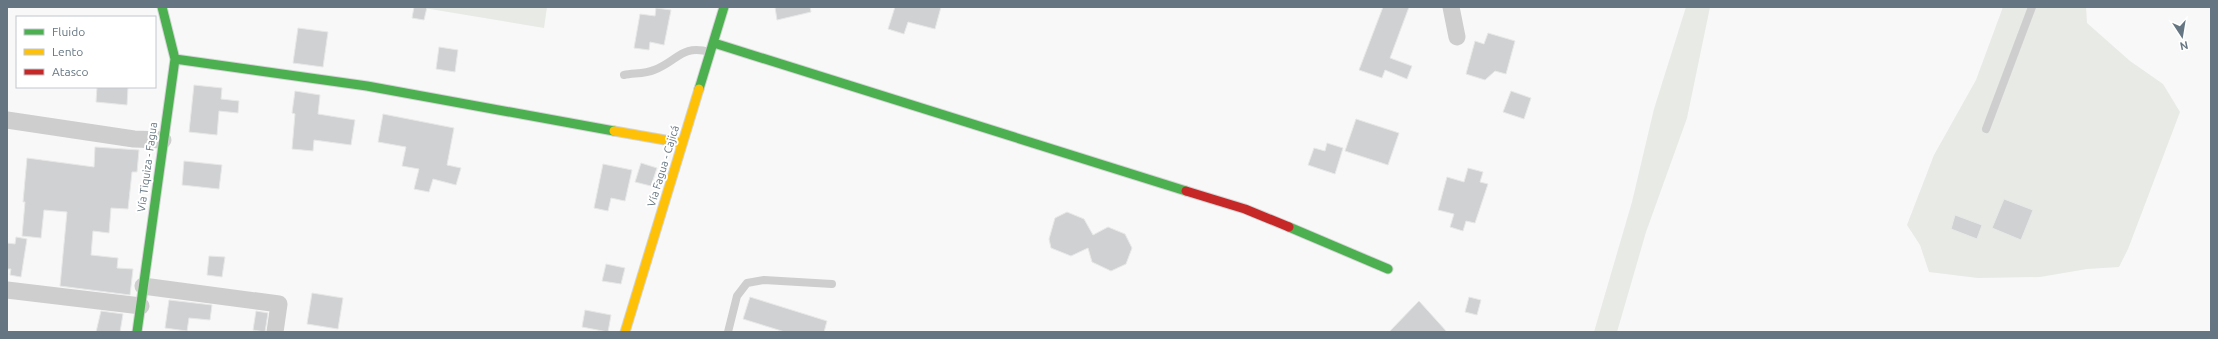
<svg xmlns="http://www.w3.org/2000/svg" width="2218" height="339" font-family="Ubuntu,sans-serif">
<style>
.green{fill:#e7eae5}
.building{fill:#cfd1d2;stroke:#e8e8e8}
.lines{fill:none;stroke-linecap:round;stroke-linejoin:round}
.fast-casing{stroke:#d4d5d6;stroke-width:11}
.slow-casing{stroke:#d4d5d6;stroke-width:11}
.jam-casing{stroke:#d4d5d6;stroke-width:11}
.lane{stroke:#cececf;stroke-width:8}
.street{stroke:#cececf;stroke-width:17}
.fast{stroke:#4caf50;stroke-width:9}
.slow{stroke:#ffc107;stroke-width:9}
.jam{stroke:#c62828;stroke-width:9}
.labels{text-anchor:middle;stroke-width:4;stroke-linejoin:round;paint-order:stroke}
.street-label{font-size:11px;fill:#657682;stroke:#fff}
</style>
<rect width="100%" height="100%" fill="#f8f8f8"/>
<!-- green -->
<path class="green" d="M418 7H547L544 28Z
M1686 7H1710L1687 118 1646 232 1617 332H1594L1632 202 1654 109Z
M2003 7H2086L2087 23 2130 61 2163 84 2180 112 2128 249 2119 267 2087 269 2040 277 1978 278 1929 272 1920 245 1907 225 1934 155 1976 80Z"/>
<!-- building -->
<path class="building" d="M414 7H427L424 20 412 18Z
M775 7H810L811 12 777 20Z
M895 7H941L935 29 908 22 904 34 888 29Z
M1383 7H1409L1390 58 1412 66 1407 79 1385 70 1382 78 1359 70Z
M656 8 671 10 664 45 650 42 649 50 634 48 640 14 655 16Z
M298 28 328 32 323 67 293 63Z
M1488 33 1515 41 1506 74 1495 71 1485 80 1466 74 1475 41 1484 44Z
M439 47 458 50 455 72 436 69Z
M194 85 222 88 221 99 239 101 238 113 219 111 217 135 189 132Z
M97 87H128L127 105 96 102Z
M295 91 320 95 318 114 355 120 351 145 314 140 313 151 292 149 295 114 292 113Z
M1511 91 1531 98 1524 119 1503 112Z
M383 114 454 128 447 165 461 168 456 185 433 179 429 192 414 189 419 169 402 166 406 147 378 142Z
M1356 119 1399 133 1388 165 1345 151Z
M1327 143 1343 148 1335 174 1308 165 1314 148 1325 151Z
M95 147 139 150 137 172H132L128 209 111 208 109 233 93 231 91 255 118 258 117 268 133 269 130 295 60 286 67 212 44 210 41 238 22 236 25 202H23L27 158 94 167Z
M184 161 222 165 219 189 182 185Z
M641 163 657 168 651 186 635 182Z
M603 164 632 170 625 201 611 198 608 211 594 208Z
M1468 168 1483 172 1480 182 1488 184 1475 223 1466 221 1463 231 1450 227 1454 214 1438 210 1447 177 1464 182Z
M2004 199 2033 210 2021 240 1992 228Z
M1067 212 1084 219 1093 235 1108 227 1125 234 1132 248 1126 264 1111 271 1092 262 1088 248 1071 256 1051 248 1049 239 1055 218Z
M1955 215 1982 225 1977 239 1951 229Z
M16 237 27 239 21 277 10 275 11 269H7V243L15 244Z
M209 256 225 257 222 277 207 275Z
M606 264 625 268 621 284 602 281Z
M312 293 343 298 338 329 307 324Z
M750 297 827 321 824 332H785L743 319Z
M1469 297 1481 300 1477 315 1465 312Z
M169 300 212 305 210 320 189 318 187 331 165 328Z
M1419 301 1447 332H1389Z
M585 310 611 315 608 332 582 327Z
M101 311 123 314 120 332H96Z
M256 311 268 313 265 332 253 330Z"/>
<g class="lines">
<defs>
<path id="fast" d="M714 43 1186 191
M175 59 367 86 614 131
M699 89 724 7
M1289 227 1388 269
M137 332 175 59 162 7"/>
<path id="slow" d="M614 131 682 143
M625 332 699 89"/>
<path id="jam" d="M1186 191 1245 209 1289 227"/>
</defs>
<!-- fast casing -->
<use href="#fast" class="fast-casing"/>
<!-- slow casing -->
<use href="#slow" class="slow-casing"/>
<!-- jam casing -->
<use href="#jam" class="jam-casing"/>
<!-- lane -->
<path class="lane" d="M624 75C633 73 645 74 654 70 678 61 681 44 710 52
M1986 129 2032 7
M728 332 737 296 747 283 764 280 832 284"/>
<!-- street -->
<path class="street" d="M1451 7 1457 37
M7 120 134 139 163 140
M143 286 279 304 275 332
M7 290 141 306"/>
<!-- fast -->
<use href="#fast" class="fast"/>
<!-- slow -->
<use href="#slow" class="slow"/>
<!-- jam -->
<use href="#jam" class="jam"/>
</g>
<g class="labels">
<!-- street labels -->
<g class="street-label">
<text transform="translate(663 166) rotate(-73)" y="4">Vía Fagua - Cajicá</text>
<text transform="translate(147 167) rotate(-82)" y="4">Vía Tiquiza - Fagua</text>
</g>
</g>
<!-- border -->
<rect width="2218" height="339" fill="none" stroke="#657682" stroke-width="16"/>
<!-- legend -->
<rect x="16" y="16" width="140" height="72" fill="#ffffff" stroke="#c1c8cd"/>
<rect x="24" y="29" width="20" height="6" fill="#4caf50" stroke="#c1c8cd"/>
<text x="52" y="36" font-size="12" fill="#657682">Fluido</text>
<rect x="24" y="49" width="20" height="6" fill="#ffc107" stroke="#c1c8cd"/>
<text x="52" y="56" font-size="12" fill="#657682">Lento</text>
<rect x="24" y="69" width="20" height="6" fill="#c62828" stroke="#c1c8cd"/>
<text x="52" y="76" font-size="12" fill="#657682">Atasco</text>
<!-- north arrow -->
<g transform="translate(2182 36) rotate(168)" stroke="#ffffff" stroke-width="3" paint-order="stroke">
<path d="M0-3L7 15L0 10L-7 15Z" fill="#657682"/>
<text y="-6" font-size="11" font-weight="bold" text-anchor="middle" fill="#657682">N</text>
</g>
</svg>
